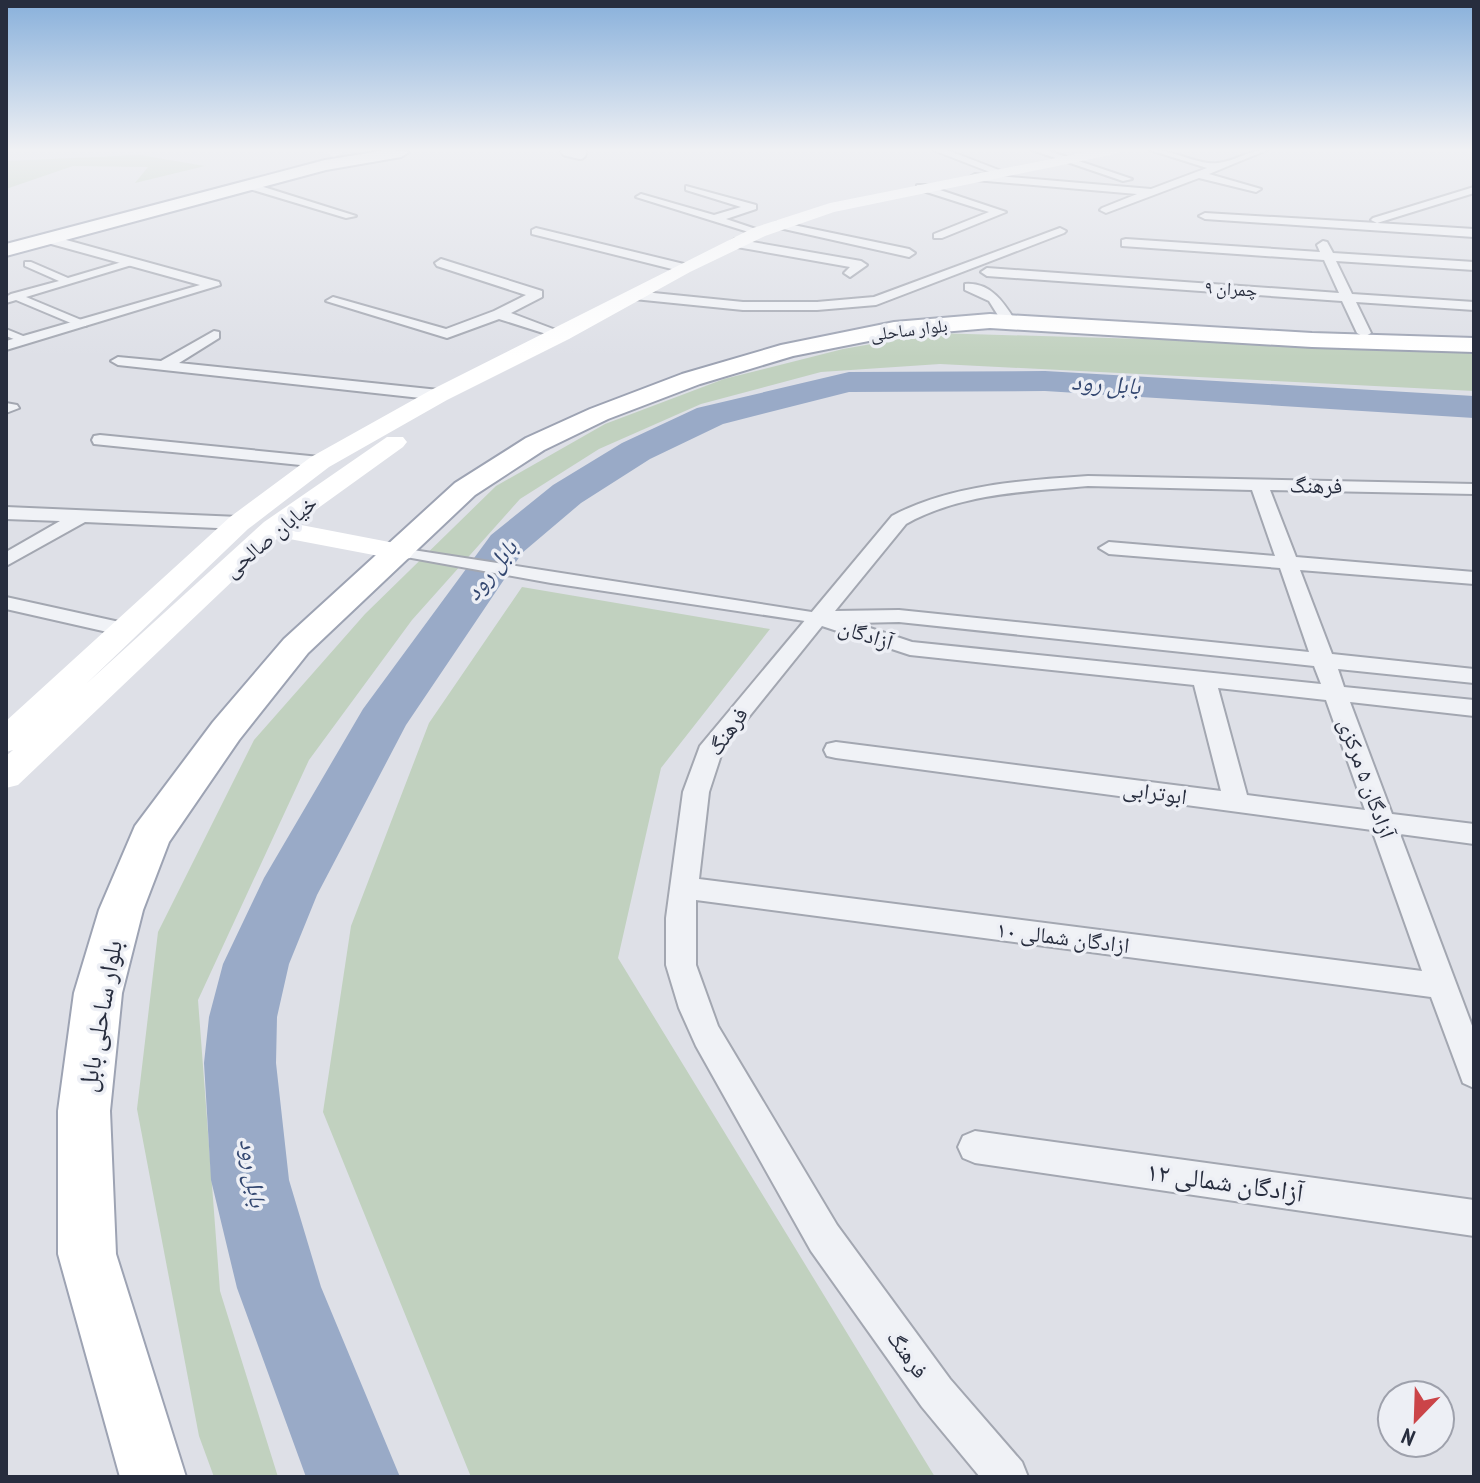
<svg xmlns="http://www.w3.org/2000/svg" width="1480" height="1483" font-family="'PT Sans Narrow','Noto Naskh Arabic',sans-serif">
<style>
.green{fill:#c1d1bf}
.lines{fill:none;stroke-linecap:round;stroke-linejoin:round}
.river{fill:#99aac7;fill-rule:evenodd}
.service-casing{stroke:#a3a7b1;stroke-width:16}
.pedestrian-casing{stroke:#a3a7b1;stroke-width:4}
.minor-casing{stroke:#a3a7b1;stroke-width:4}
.primary-casing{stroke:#9da3b3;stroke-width:4}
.service{stroke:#f0f2f6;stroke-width:12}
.pedestrian{fill:#f0f2f6;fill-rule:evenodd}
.minor{fill:#f0f2f6;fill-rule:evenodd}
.secondary{fill:#fff;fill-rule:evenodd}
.primary{fill:#fff;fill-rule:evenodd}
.labels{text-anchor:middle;stroke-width:7;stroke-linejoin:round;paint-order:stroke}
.far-street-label{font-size:18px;fill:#272d3e;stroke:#edeff5}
.street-label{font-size:22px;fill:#272d3e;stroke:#edeff5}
.water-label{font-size:24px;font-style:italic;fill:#334770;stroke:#edeff5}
.near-street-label{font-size:26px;fill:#272d3e;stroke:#edeff5}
</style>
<rect width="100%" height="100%" fill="#dee0e7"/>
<!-- green -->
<path class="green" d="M140 155 205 166 135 183 148 167 73 166 6 189V161Z
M934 333 1280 343 1474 353V391L940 364 821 372 701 404 599 449 520 499 412 620 309 760 198 1000 220 1291 278 1477H214L199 1436 137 1109 158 932 254 740 365 614 496 486 605 424 724 379 843 349Z
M522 587 770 629 661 768 618 958 935 1477H471L323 1112 351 926 429 723Z"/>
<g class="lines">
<!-- river -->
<path class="river" d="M1045 371 1474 396V418L1045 391 849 392 723 424 650 459 581 503 522 553 406 725 317 895 289 964 277 1017 276 1063 289 1180 321 1287 400 1477H306L237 1288 211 1180 204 1063 209 1017 223 964 264 878 363 709 491 535 553 485 622 443 697 408 849 372Z"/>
<defs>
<path id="service" d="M567 150 580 153"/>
<path id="pedestrian" d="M132 259 135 264 26 297 86 322V326H78L16 300 6 303V297L11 294 59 281 25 266V262H31L68 278Z
M6 329 28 338 29 340 24 343 6 336Z
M400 548 818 613 826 618 818 623 551 583 395 555 393 552Z"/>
<path id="minor" d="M933 150H947L1004 172 995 174Z
M1032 150H1046L1132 179 1123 181Z
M1150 150C1172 149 1200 166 1218 163 1236 161 1248 150 1267 150L1209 174 1261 189 1256 192 1199 178 1106 213 1100 210 1102 208 1137 194 975 180 970 177 975 174 1151 189 1207 168Z
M243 183H251L356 216 346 218 243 187Z
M917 185H925L1006 212 942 238H934V234L989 212 917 189Z
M686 186 756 205V209L726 219 765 232 755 234 636 197 641 194 714 215 741 207 686 190Z
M1474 187V193L1377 223 1474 229V237L1205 219 1199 216 1205 213 1377 223 1371 220 1373 218Z
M779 222 909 249 915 253 909 257 775 227V223Z
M536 228 688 265 690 268 684 272 532 234V230Z
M1060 228 1066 231 1064 233 876 305 817 310H743L634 299 627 295 634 291 743 302H817L874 297Z
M48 235 219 282 220 285 6 350V341L200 285 44 242 42 239Z
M735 239 861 261 867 265 850 277 844 273 850 267 731 246 729 243Z
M1126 239 1320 252 1317 245 1323 241 1327 242 1333 253 1474 262V270L1336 261 1352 294 1474 302V310L1356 302 1371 333 1364 337 1357 333 1342 301 987 276 981 272 987 268 1339 293 1324 260 1122 246V240Z
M441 259 542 291V297L511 313 569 335 562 339 499 319 447 338 326 301 333 297 446 329 494 311 526 295 437 266 435 263Z
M965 284C991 282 1004 303 1016 322L1014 325H1004L989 301 965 290Z
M214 331 219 332V338L179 363 439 390 447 395 439 400 118 365 111 361 118 357 161 361Z
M6 403 17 405 19 408 6 413Z
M100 435 320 457 329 462 320 467 94 444 92 440 94 436Z
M1088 476 1474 484V494L1270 490 1296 557 1474 572V584L1300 570 1332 654 1474 669V683L1338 669 1344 687 1474 700V716L1350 702 1392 814 1474 824V844L1400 834 1474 1031V1088L1463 1083 1431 997 696 900V965L718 1026 837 1225 950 1379 1022 1462 1028 1477H980L922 1407 811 1251 696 1046 679 1008 666 965V918L683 792 700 746 892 516C949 485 1025 480 1088 476ZM1088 486 1252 490 1275 556 1109 542 1099 548 1109 554 1280 568 1309 652 899 610 835 611 906 524C958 494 1029 491 1088 486ZM899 622 1314 666 1321 684 912 642 855 623ZM822 626 910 655 1194 685 1221 791 836 742 827 744 824 750 827 756 836 758 1372 830 1422 971 699 879 709 792 723 749ZM1218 688 1326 700 1365 810 1247 795Z
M6 507 239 517 248 523 239 529 85 522 6 566V552L60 521 6 519Z
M6 597 133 625 136 630 125 636 6 609Z
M975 1131 1474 1200V1236L975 1163 963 1158 958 1147 963 1136Z"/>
<path id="primary" d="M387 150 409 152 401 157 326 170 6 256V244L325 160Z
M990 314 1312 333 1474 338V352L1312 347 990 328 894 336 793 356 700 384 608 419 544 450 475 495 308 653 239 740 169 842 143 910 122 993 110 1111 116 1254 186 1477H120L58 1254V1111L74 993 99 910 135 826 213 722 284 639 455 483 526 438 590 409 682 374 781 345 894 322Z"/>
</defs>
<!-- service casing -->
<use href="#service" class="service-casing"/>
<!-- pedestrian casing -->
<use href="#pedestrian" class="pedestrian-casing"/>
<!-- minor casing -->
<use href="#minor" class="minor-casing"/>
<!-- primary casing -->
<use href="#primary" class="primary-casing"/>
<!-- service -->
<use href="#service" class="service"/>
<!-- pedestrian -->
<use href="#pedestrian" class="pedestrian"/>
<!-- minor -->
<use href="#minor" class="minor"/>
<!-- secondary -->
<path class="secondary" d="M330 150H347L334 157 327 153Z
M1096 150H1122L1115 154 834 212 765 236 690 272 569 339 447 400 329 467 248 529 86 684 264 522 387 437H403L407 442 403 447 296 524 410 546 414 552 410 558 400 560 279 537 18 785 6 788V756L13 750 6 752V721L230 517 311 457 431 390 753 228 830 203Z"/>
<!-- primary -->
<use href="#primary" class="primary"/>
</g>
<!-- sky -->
<linearGradient id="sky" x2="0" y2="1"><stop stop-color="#88b0db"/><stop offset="0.42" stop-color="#f0f1f4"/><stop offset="1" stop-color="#f0f1f4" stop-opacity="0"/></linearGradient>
<rect width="1480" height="357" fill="url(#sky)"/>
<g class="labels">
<!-- far-street labels -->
<g class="far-street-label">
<text transform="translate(1231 289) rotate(4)" y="6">چمران ۹</text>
<text transform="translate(909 330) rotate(-7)" y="6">بلوار ساحلی</text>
</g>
<!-- street labels -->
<g class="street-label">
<text transform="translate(1316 485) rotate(1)" y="8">فرهنگ</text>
<text transform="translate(270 536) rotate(-40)" y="8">خيابان صالحی</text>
<text transform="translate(866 634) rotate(18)" y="8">آزادگان</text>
<text transform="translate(727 731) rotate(-55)" y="8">فرهنگ</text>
<text transform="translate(1367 778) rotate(70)" y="8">آزادگان ۵ مرکزی</text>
<text transform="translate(1155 792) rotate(8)" y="8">ابوترابی</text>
<text transform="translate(1063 937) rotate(7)" y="8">ازادگان شمالی ۱۰</text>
<text transform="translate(908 1354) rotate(54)" y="8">فرهنگ</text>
</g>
<!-- water labels -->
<g class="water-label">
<text transform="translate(1106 384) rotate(4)" y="8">بابل رود</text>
<text transform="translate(491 570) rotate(-52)" y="8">بابل رود</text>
<text transform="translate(253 1173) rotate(81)" y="8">بابل رود</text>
</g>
<!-- near-street labels -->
<g class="near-street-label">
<text transform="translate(100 1016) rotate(-80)" y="9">بلوار ساحلی بابل</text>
<text transform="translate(1225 1182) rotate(8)" y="9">آزادگان شمالی ۱۲</text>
</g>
</g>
<!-- border -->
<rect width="1480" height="1483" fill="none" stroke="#272d3e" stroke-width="16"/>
<!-- north arrow -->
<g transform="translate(1416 1419) rotate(203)"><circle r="38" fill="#edeff5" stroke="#9ea1ac" stroke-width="2"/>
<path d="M0-6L14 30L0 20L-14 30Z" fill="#cb4448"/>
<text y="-12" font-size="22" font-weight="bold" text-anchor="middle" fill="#272d3e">N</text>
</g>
</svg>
